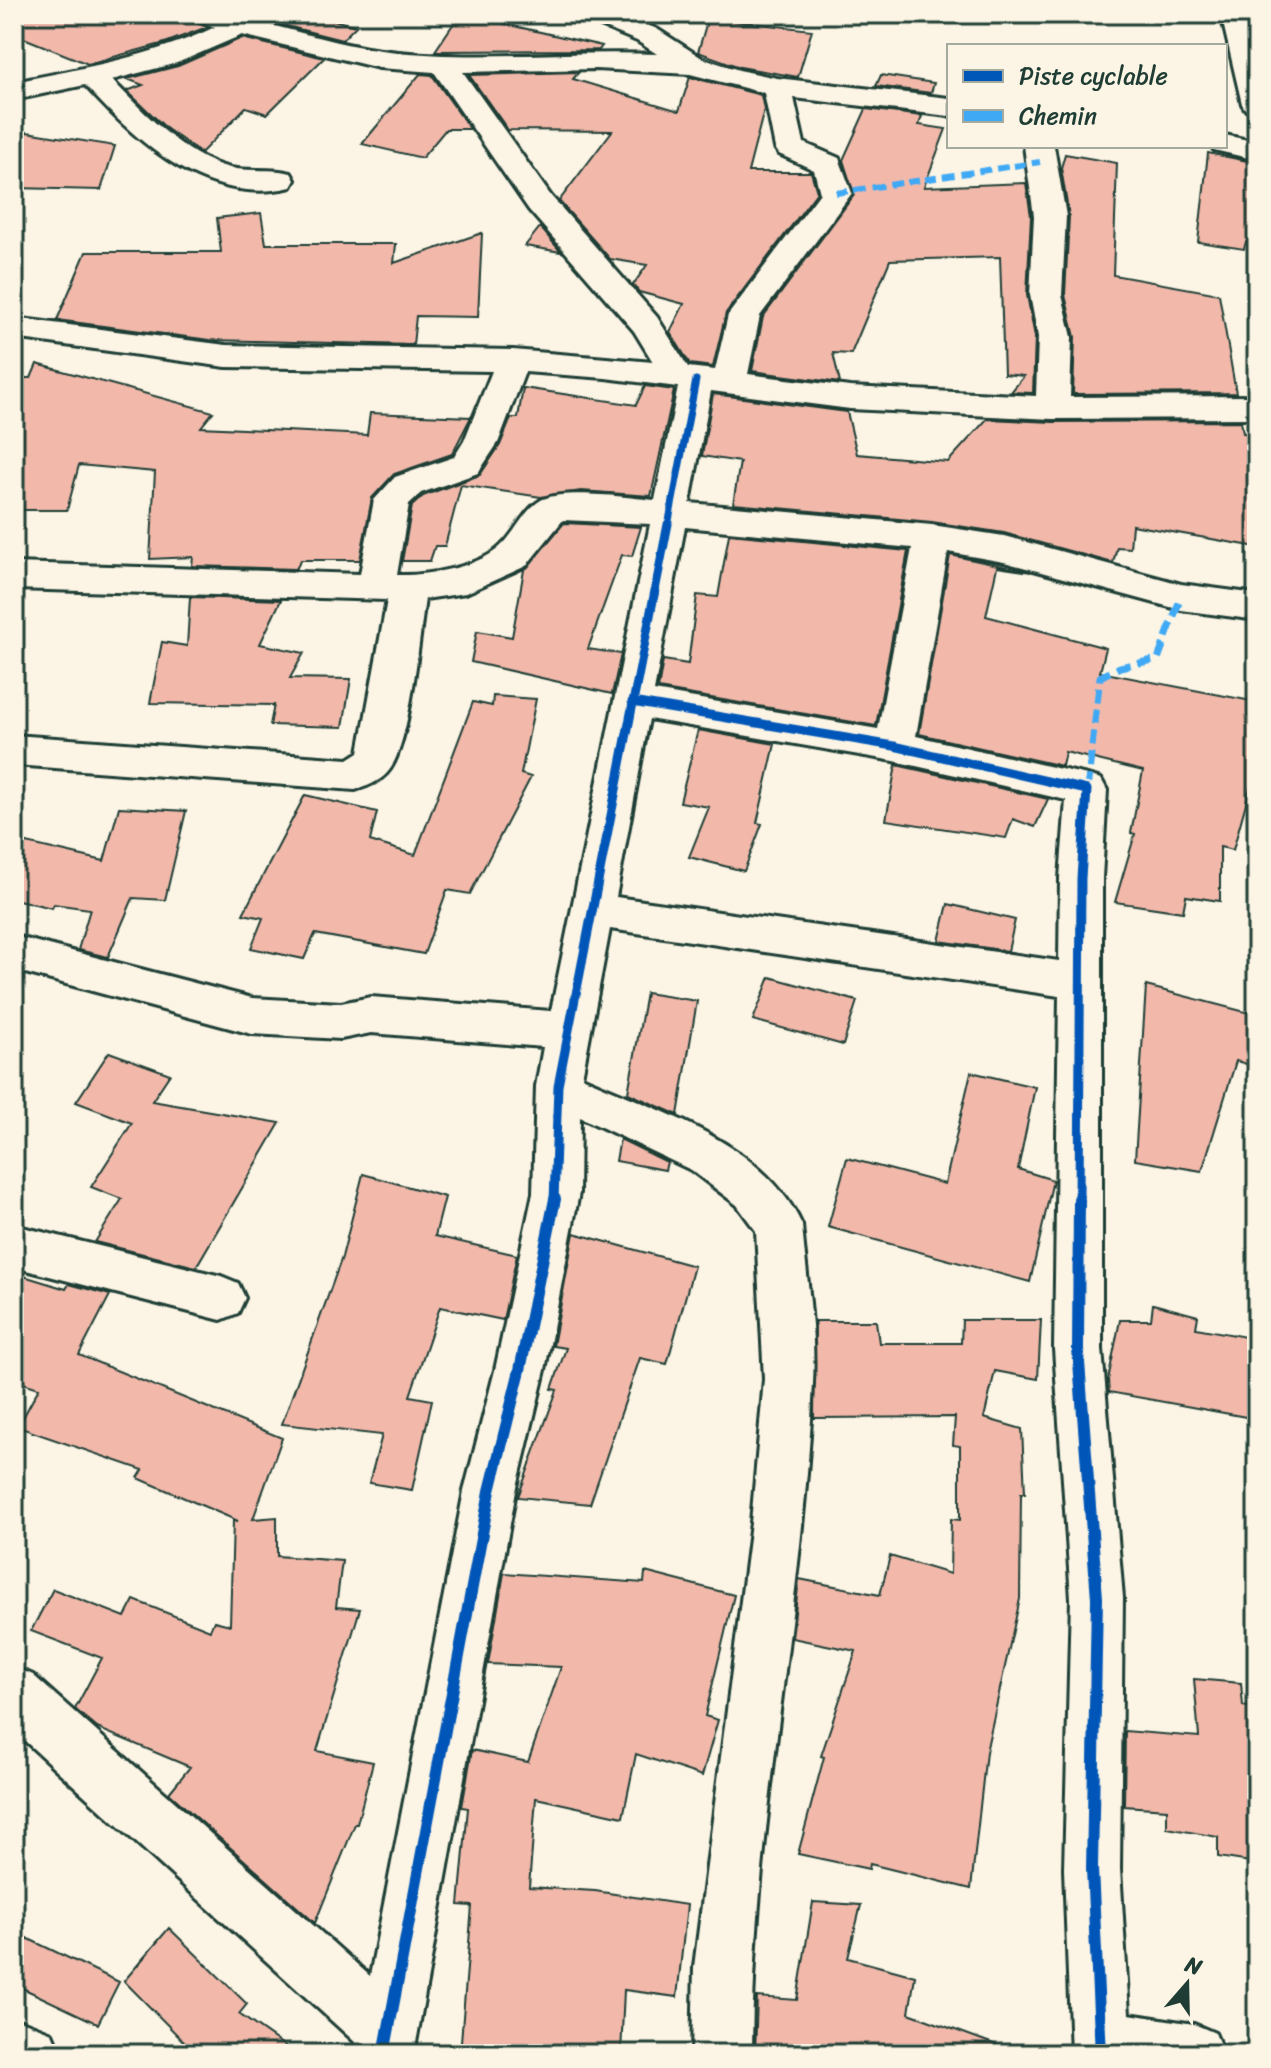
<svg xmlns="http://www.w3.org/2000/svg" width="1271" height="2068" font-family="Sriracha,sans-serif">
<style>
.building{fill:#f2b9ab;stroke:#1f3d34;stroke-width:2}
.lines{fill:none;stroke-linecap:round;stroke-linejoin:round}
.minor-casing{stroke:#1f3d34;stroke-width:6}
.minor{fill:#fcf5e5;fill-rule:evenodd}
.quiet-far1{stroke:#3fa9f5;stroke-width:6;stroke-dasharray:12 6;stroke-linecap:butt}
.quiet{stroke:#3fa9f5;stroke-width:7;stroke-dasharray:15 7;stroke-linecap:butt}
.cycleway-far2-casing{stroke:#fcf5e5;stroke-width:11}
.cycleway-far1-casing{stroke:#fcf5e5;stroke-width:14}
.cycleway-casing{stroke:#fcf5e5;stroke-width:17}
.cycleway-far2{stroke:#0057b8;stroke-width:7}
.cycleway-far1{stroke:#0057b8;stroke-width:9}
.cycleway{stroke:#0057b8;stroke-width:12}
</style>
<rect width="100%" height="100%" fill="#fcf5e5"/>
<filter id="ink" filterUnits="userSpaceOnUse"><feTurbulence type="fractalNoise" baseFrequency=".0125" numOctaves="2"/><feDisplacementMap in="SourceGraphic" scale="16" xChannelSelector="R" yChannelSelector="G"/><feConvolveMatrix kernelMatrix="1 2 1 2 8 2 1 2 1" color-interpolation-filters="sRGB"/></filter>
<g filter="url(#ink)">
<!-- building -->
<path class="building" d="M14 14H190L196 23 207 27 165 43 88 64 14 34Z
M266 14H311L356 26 342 40 267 21Z
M460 14H461L602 46 599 50 435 51Z
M708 18 812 30 798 77 740 67 698 52Z
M242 38 324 58 267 114 246 107 201 153 167 129 127 91 143 85 127 79 178 66Z
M579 72 573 79 679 111 690 77 761 95 764 110 748 172H811L817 192 726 313 713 367 690 364 670 332 684 304 639 292 633 285 647 265 610 259 559 201 612 131 508 130 469 75Z
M420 74 432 75 470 129H446L422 158 362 144Z
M881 75 934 83 931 93 876 86Z
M866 109 922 116 919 125 946 129 924 187 1026 183 1031 216 1027 295 1035 337 1033 393 1011 392 1024 376 1004 374 1000 257 890 260 851 354 833 353 840 383 752 371 763 317 854 195 843 160Z
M14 130 115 146 101 190 14 188Z
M1208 153 1257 163V241L1246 242 1244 249 1198 242Z
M1065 154 1117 163 1113 275 1219 294 1236 393 1073 394 1075 337 1065 295 1069 216 1061 168Z
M261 213 266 244H396L394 263 482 233 478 317 416 316 413 345 210 340 57 320 86 252H221L217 218Z
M540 227 561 252 525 246Z
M37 364 213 412 201 427 367 435 370 413 471 417 452 454 394 474 372 498 360 560H301L296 569 192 566 193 557 150 559 155 472 79 465 67 510H14V378H31Z
M645 386 674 390 651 496 581 491 541 497 461 485 445 546H435L430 561H402L412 506 423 496 480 475 500 445 511 418H518L523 388 636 405Z
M713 394 847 412 857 454 948 462 987 419 1053 422 1241 421 1243 433 1257 434V547L1132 525 1130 548 1117 547 1113 563 1004 533 932 522 733 504 740 462 702 456Z
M564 523 641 527 632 556 622 555 588 649 621 654 612 694 471 662 477 631 512 637 524 570Z
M729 534 908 551 876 726 658 689 663 660 688 664 697 595 718 597Z
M950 555 1031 572 997 567 986 616 1106 648 1100 672 1257 702 1252 781 1233 850 1220 847V901L1186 896 1183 912 1115 902 1135 834 1131 833 1143 771 1065 752 1062 766 919 734Z
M190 597 281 600 260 644 304 653 290 678 351 679 343 727 270 725 274 705 150 703 162 642 187 646Z
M493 696 536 699 521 774 531 777 470 894 447 890 424 954 315 934 304 959 251 948 263 918 243 914 305 795 377 812 370 841 415 855 473 702 492 706Z
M698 730 775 744 757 823 762 824 744 871 689 857 709 807 680 802Z
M896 765 1048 799 1035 827 1013 819 1006 838 886 820Z
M119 807 186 811 165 900 133 898 108 957 78 950 90 909 54 904 52 908 14 899V840L104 861Z
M948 904 1015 920 1008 951 939 941Z
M770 977 857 1001 843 1045 753 1020Z
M1146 986 1257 1015V1067L1236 1061 1202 1171 1135 1160Z
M646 993 697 1001 678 1115 628 1093Z
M109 1052 170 1074 152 1101 280 1123 196 1267 95 1242 122 1199 91 1187 132 1123 76 1102Z
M971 1072 1035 1087 1018 1169 1053 1180 1030 1282 828 1227 847 1158 945 1184Z
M620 1139 667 1162 665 1170 616 1161Z
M363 1174 445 1197 435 1236 517 1255 503 1320 440 1307 410 1396 432 1400 412 1490 369 1483 382 1435 282 1424 342 1257Z
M574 1233 694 1266 667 1364 640 1358 590 1504 518 1497 557 1390 552 1389 566 1348 553 1346Z
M14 1273 66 1289 69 1284 110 1295 79 1355 282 1438 253 1519 277 1517V1556L342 1561 336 1607 360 1609 317 1751 373 1762 357 1824H355L315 1923 169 1793 190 1767 97 1728 75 1709 102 1658 31 1631 53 1589 125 1617 134 1600 210 1630 214 1621 230 1625 233 1521H238L138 1478 143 1470 18 1427 39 1388 14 1380Z
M1153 1304 1198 1316 1196 1328 1257 1339V1419L1109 1392 1108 1380 1120 1320H1151Z
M962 1320H1041L1038 1379 995 1371 984 1418 1022 1429 1025 1493H1021L1020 1599 986 1752 971 1889 870 1864 869 1869 798 1854 824 1757 821 1756 856 1651 792 1638 799 1579 880 1595 890 1556 950 1574 951 1519 960 1520V1446L953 1445 955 1417 814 1418 815 1321H876L879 1343H961Z
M645 1572 734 1595 705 1716 718 1720 702 1776 636 1754 623 1817 536 1798 529 1887 595 1891 687 1905 677 1997 624 1990 621 2054H460L472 1906 459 1905 468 1808 462 1807 472 1750 528 1762 561 1667 488 1664 504 1573 644 1583Z
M1194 1679 1241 1683 1243 1706 1257 1708V1863L1218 1857V1837L1167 1828V1809L1124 1806 1125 1731 1199 1737Z
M813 1902 861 1905 848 1958 915 1976 909 2013 1007 2049 1006 2054H755L757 1997 797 2000Z
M169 1928 247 2004 239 2014 296 2054H196L124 1981Z
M14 1932 119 1982 98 2024 14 1984Z"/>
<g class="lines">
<defs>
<path id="minor" d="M193 14H262L265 18 262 23C301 32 341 45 381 50 472 62 565 50 657 54L637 41 586 20 582 14H621L657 29 702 58 739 70 777 78 949 98V116L794 98 804 143 839 158 852 193 760 316 748 374 850 387 1036 396 1038 337 1030 295 1034 216 1024 146H1054L1066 216 1062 295 1072 337 1070 397 1257 396V418L1053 419 850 409 711 391 690 503 932 525 1004 536 1181 584 1257 594V620L1181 610 1004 562 948 552 916 736 1087 775 1101 779 1107 790 1102 878V1349L1123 1598 1120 1869 1129 2014 1194 2024 1215 2033 1224 2054H1071L1064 1869 1071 1598 1054 1349 1059 996 610 929 582 1077C660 1112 764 1142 802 1225 806 1276 816 1331 813 1383 803 1607 753 1829 752 2054H692L694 1967 751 1523 764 1379 756 1231 737 1205 691 1170 580 1117 579 1193 545 1370 516 1491 414 2054H354L356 2043 14 1731V1667L33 1675 370 1976 464 1491 495 1370 533 1193 536 1086 543 1047 371 1033 341 1039 252 1034 14 970V936L252 998 341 1003 371 997 551 1011 650 524 563 520 526 566 466 593 425 599C419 637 410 749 387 773 379 782 366 787 355 790L14 765V735L348 759 359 752 387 600 14 589V563L360 574 374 500 395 477 454 457 464 441 492 371 226 367 14 338V318L226 345 513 350 653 362 634 331 529 210 434 72 379 68 242 35 177 63 112 80C143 111 184 157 230 168 250 172 271 168 291 173L295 180 291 187C208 207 136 142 85 85L14 100V82C83 68 151 57 215 27L197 20ZM595 69 690 74 764 93 775 148 779 154 814 170 820 193 728 315 715 370 688 367 657 317 551 196 463 72ZM525 372 605 378 678 387 655 500C628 497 566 489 543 499 525 508 516 532 502 545 481 567 426 576 397 575L409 504 421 493 478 473 498 443ZM685 527 912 548 878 729 654 691ZM649 719 894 761 1066 800 1060 878 1059 961 616 897Z
M1221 14H1249L1257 45V113L1246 110 1242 104Z
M1225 135 1257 142V160L1214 150 1211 146H1225Z
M14 1225 221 1276 238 1283 245 1298 238 1313 221 1320 14 1267Z
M14 2018 52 2033 61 2054H14Z"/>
</defs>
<!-- minor casing -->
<use href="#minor" class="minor-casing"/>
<!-- minor -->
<use href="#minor" class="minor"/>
<!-- quiet-far1 -->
<path class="quiet-far1" d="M836 193 1040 162"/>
<!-- quiet -->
<path class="quiet" d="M1087 790 1100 677 1120 667 1158 659 1181 597"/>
<defs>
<path id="cycleway-far2" d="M668 526 696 380"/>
<path id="cycleway-far1" d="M632 702 894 746 1087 790 1081 878 1079 1201
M554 1201 558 1086 668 524"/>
<path id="cycleway" d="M1079 1199 1078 1349 1097 1598 1092 1869 1101 2054
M384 2054 490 1491 520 1370 555 1199"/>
</defs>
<!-- cycleway-far2 casing -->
<use href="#cycleway-far2" class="cycleway-far2-casing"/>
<!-- cycleway-far1 casing -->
<use href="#cycleway-far1" class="cycleway-far1-casing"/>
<!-- cycleway casing -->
<use href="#cycleway" class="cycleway-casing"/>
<!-- cycleway-far2 -->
<use href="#cycleway-far2" class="cycleway-far2"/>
<!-- cycleway-far1 -->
<use href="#cycleway-far1" class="cycleway-far1"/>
<!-- cycleway -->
<use href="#cycleway" class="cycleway"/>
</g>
</g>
<!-- margin -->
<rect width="1271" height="2068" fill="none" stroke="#fcf5e5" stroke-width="48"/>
<rect x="24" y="24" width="1223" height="2020" fill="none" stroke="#1f3d34" stroke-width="3" filter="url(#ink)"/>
<!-- legend -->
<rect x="947" y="44" width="280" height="104" fill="#fcf5e5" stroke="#a4ab9e" stroke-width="2"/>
<rect x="963" y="70" width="40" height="12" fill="#0057b8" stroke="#a4ab9e" stroke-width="2"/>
<text x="1019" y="84" font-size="24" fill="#1f3d34">Piste cyclable</text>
<rect x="963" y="110" width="40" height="12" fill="#3fa9f5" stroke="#a4ab9e" stroke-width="2"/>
<text x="1019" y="124" font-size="24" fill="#1f3d34">Chemin</text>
<!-- north arrow -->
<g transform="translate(1187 1984) rotate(20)" stroke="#fcf5e5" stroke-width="6" paint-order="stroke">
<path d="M0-6L14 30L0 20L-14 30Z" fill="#1f3d34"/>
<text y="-12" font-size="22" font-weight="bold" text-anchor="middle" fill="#1f3d34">N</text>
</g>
</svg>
